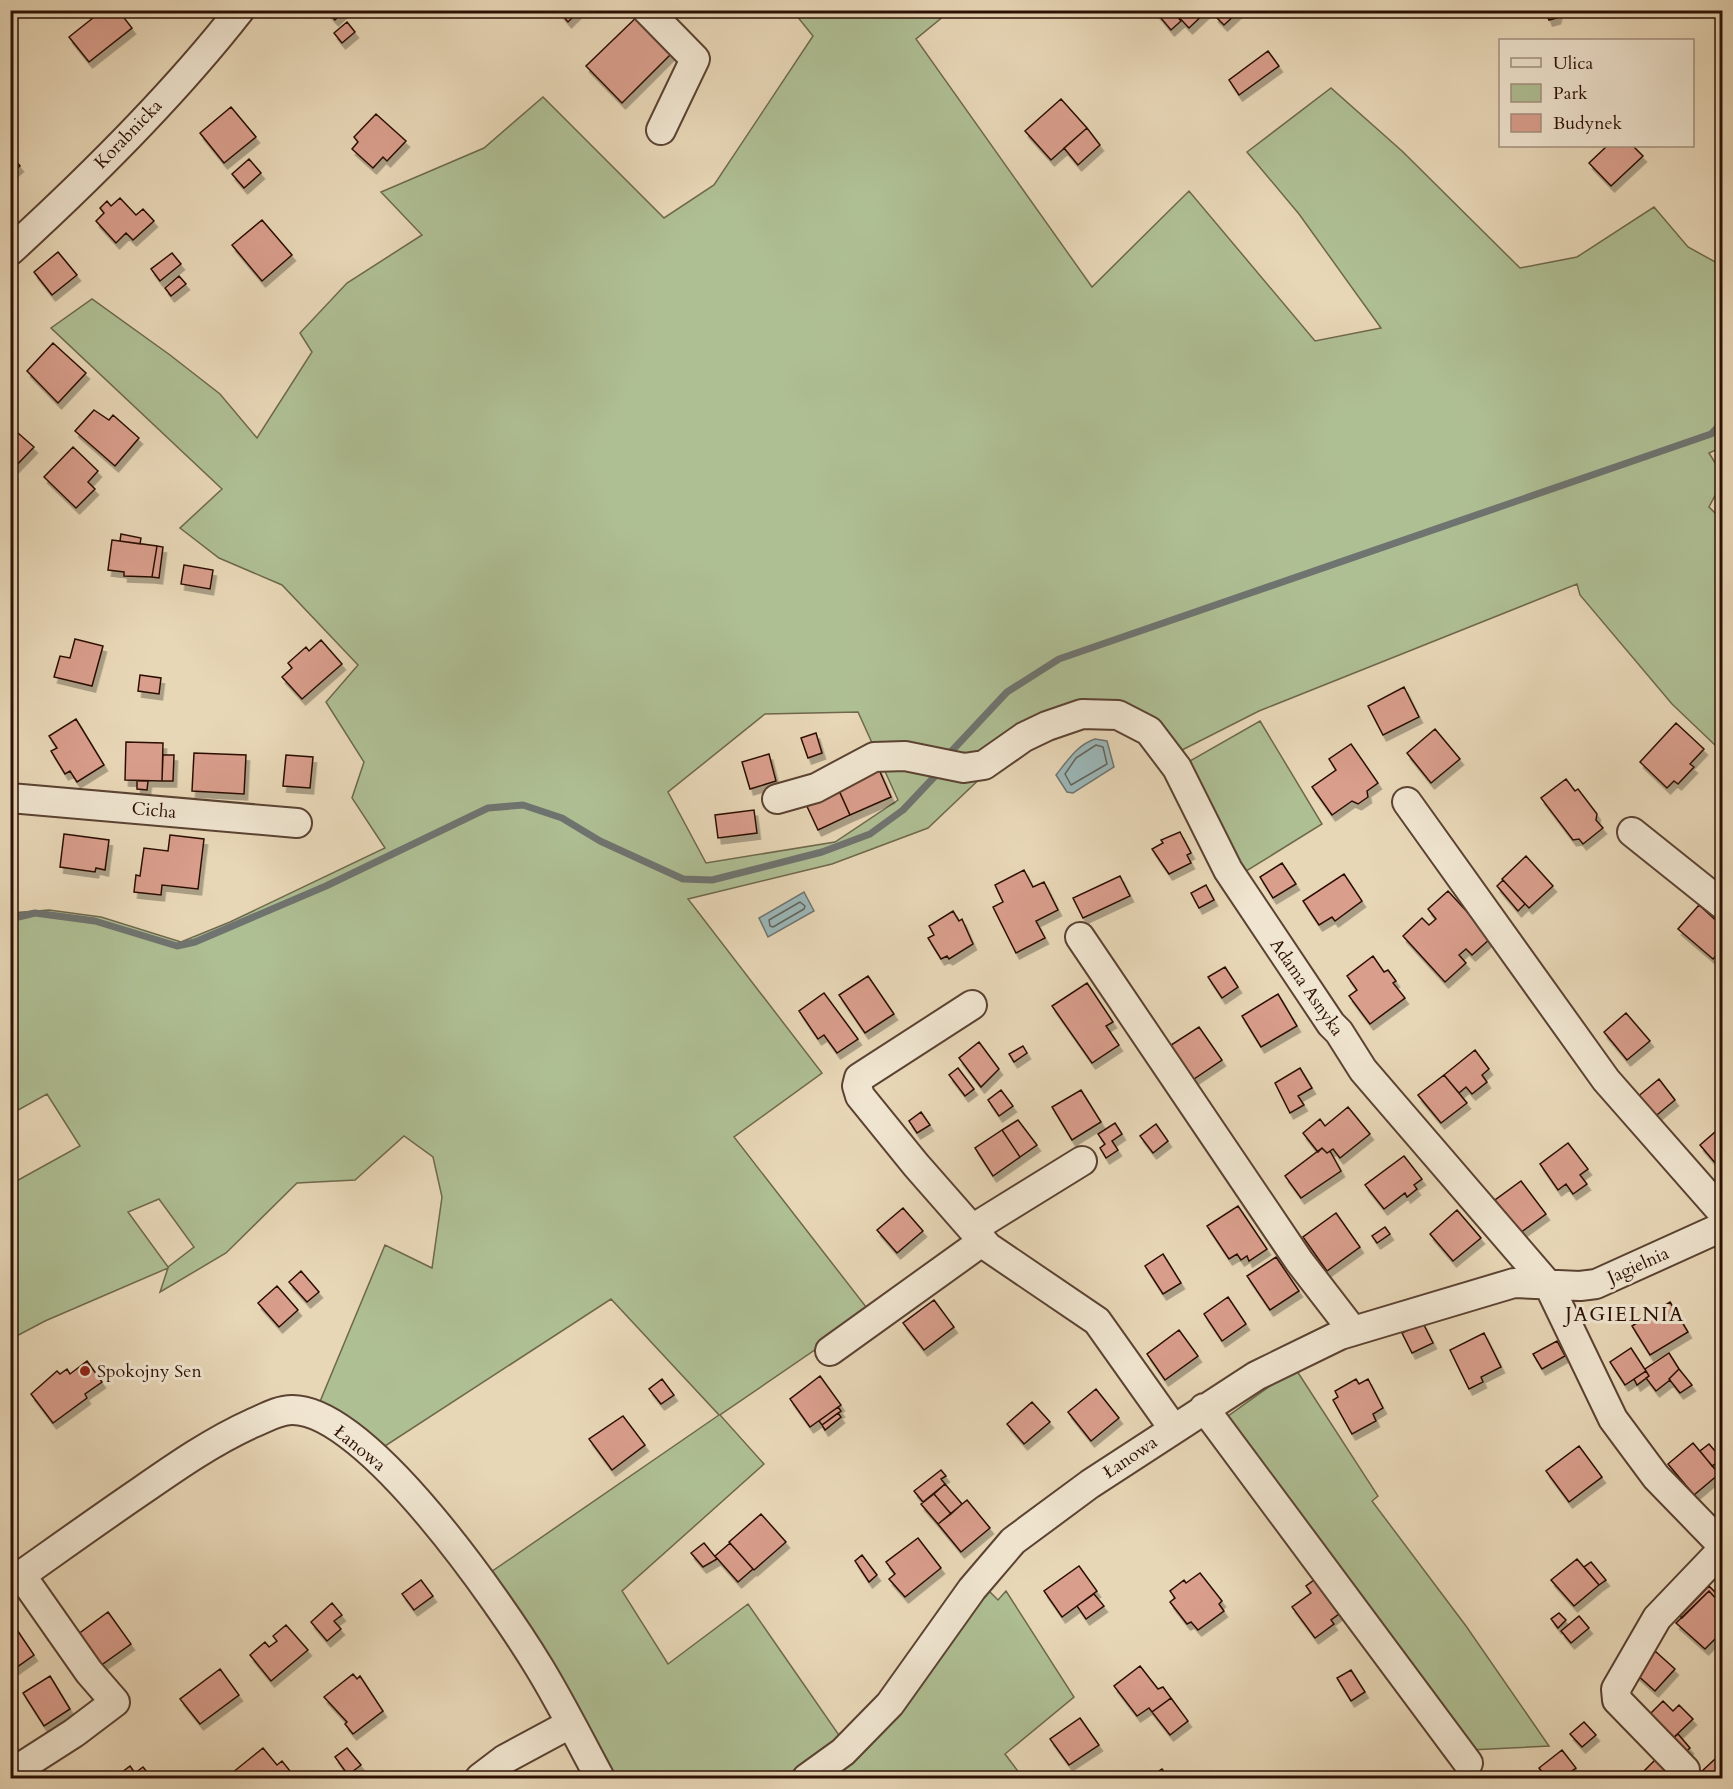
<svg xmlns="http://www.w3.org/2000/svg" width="1733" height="1789" font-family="Cardo,serif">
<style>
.green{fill:#afbf94;stroke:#6e684c;stroke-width:1.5;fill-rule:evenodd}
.water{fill:#9bb7b8;stroke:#6f7470;stroke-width:1.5}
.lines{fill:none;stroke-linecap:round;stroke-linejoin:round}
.shore{stroke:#64645e;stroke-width:1.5}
.stream{stroke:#6f7470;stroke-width:7}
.building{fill:#d99e8c;stroke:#2c1005;stroke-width:1.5;filter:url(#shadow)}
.minor-casing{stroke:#5b4232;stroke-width:32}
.minor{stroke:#f0e5d0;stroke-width:28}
.poi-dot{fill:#8f2418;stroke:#f0e5d0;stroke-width:2}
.labels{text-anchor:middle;stroke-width:6;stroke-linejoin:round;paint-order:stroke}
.street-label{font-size:18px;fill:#2c1005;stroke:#f0e5d0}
.poi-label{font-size:18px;fill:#2c1005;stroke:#f0e5d0;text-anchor:start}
.neighbourhood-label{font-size:20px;letter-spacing:1.5px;fill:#2c1005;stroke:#f0e5d0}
</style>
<defs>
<filter id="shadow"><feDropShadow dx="3.5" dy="6" stdDeviation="0" flood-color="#0004"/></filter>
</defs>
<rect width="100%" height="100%" fill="#e8d7b7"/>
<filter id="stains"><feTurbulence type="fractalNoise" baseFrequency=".00333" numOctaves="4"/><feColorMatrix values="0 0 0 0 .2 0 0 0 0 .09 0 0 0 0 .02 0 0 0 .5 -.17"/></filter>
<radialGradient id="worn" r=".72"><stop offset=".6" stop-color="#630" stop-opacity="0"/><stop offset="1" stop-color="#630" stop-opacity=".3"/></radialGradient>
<!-- green -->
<path class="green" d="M792 10 950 11 916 39 1092 287 1189 191 1315 341 1381 328 1299 214 1247 152 1331 88 1402 151 1520 268 1577 257 1654 207 1688 247 1717 263 1722 260V447L1709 453C1727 481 1724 478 1709 507L1722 520V740L1716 746 1672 704 1580 595 1577 584 1259 711 1182 750 1155 727 1119 709 1009 751 928 828 832 864 688 899 822 1073 734 1137 870 1312 720 1415 764 1464 622 1591 668 1664 748 1604 841 1738 785 1778H609L491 1572 719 1415 611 1299 385 1446 367 1432 319 1404 385 1245 432 1268 442 1197 433 1157 404 1136 355 1180 297 1183 226 1253 160 1292 168 1268 45 1321 11 1339V1184L80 1146 47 1094 11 1114V913L49 910 101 917 181 942 230 922 385 848 352 798 364 762 326 702 358 665 282 585 219 558 180 528 222 489 51 328 92 299 170 355 220 394 257 438 312 352 300 333 347 283 422 235 381 192 484 148 543 97 664 218 714 185 813 36ZM858 712 898 800 835 842 706 863 668 792 765 714ZM159 1199 194 1247 168 1267 128 1212Z
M1260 721 1322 824 1243 873 1183 765Z
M1295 1368 1378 1496 1372 1501 1466 1626 1549 1746 1469 1750 1224 1419Z
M989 1591 998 1600 1006 1591 1074 1697 1005 1754 1023 1778H822L935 1662Z"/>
<!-- water -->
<path class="water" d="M1095 739 1107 741 1114 767 1073 793 1067 792 1056 775C1068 760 1077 745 1095 739Z
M804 892 814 911 768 937 759 918Z"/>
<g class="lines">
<!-- shore -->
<path class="shore" d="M1096 745 1103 747 1107 764 1071 785 1065 774 1076 758Z
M800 902 805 906 804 909 773 927 770 926 769 920Z"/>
<!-- stream -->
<path class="stream" d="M947 756 1007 692 1059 659 1711 434 1722 423
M10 919 35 913 95 921 177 946 195 942 326 886 488 808 523 805 562 818 600 841 683 879 712 880 822 852 870 834 903 810 937 774"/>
</g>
<!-- building -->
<path class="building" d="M103 10H118L132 28 89 62 69 37Z
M326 10H345L335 20Z
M558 10H580L568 22Z
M1172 10H1208L1189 28Z
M1172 10 1181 21 1171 30 1155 11Z
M1217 10H1236L1238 12 1224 25 1215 16 1219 12Z
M1545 10H1559L1557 18 1549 20Z
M643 11 678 47 622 103 586 66Z
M347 22 355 32 342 43 334 33Z
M1268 51 1279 66 1239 95 1229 80Z
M1061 99 1087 128 1051 160 1025 131Z
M231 107 256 137 224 163 200 133Z
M376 114 406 141 387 161 383 157 373 168 352 149 358 142 354 137Z
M1087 128 1100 145 1078 165 1064 148Z
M1607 146H1633L1643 156 1611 186 1589 163Z
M10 154 20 166 10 174Z
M249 159 261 173 244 188 232 174Z
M120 198 136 215 143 209 154 221 133 240 126 233 116 243 96 221 104 213 100 208 107 201 111 206Z
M262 220 292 255 262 281 232 245Z
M58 252 77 275 52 295 34 272Z
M172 253 181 264 160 281 151 269Z
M179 276 186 284 171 296 165 288Z
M53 343 86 373 58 403 27 371Z
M94 410 109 420 113 415 139 438 115 466 75 431Z
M10 426 34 447 11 471 14 474 10 478Z
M73 447 98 471 88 482 95 489 76 508 44 477Z
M121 534 141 538 140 544 120 541Z
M112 540 157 546 152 577 124 576V572L108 570Z
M157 546 163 547 159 578 152 577Z
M184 565 213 570 210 589 181 584Z
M75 639 103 646 92 686 54 677 60 656 70 658Z
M321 640 342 664 302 699 282 677 292 668 288 663 306 647 309 651Z
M140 675 161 678 159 694 138 691Z
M1404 687 1419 717 1383 735 1368 706Z
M76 719 104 765 77 782 70 771 65 774 51 751 57 748 49 736Z
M1676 723 1704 749 1690 764 1694 767 1678 784 1674 781 1667 788 1640 762Z
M1435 729 1460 759 1431 783 1407 753Z
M816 733 822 753 808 758 801 738Z
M126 742 163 743 162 781 125 780Z
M1351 744 1378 783 1367 791 1368 797 1358 804 1352 801 1332 815 1312 787 1336 770 1329 759Z
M194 753 246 755 244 794 192 791Z
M769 754 776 781 750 789 742 762Z
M163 755H174L173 781H162Z
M286 755 313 757 310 788 283 786Z
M877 765 891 797 850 815 836 784Z
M1566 779 1575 791 1578 789 1597 814 1596 820 1603 828 1583 844 1579 839 1573 840 1541 798Z
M137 781H148L147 790 137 789Z
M837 786 850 815 818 830 804 800Z
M754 810 757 833 718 838 715 815Z
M1180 832 1191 853 1187 855 1191 863 1169 874 1152 849 1163 843 1161 840Z
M64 834 109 840 105 870 96 868 95 872 60 867Z
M170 835 204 839 198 889 162 885 161 895 134 892 136 875 140 876 144 848 168 851Z
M1526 856 1553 886 1529 908 1502 879Z
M1282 863 1296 884 1273 898 1260 877Z
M1024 870 1033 887 1044 882 1058 910 1036 921 1045 938 1016 953 993 907 1003 902 995 885Z
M1344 874 1362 901 1335 921 1332 917 1319 925 1303 901Z
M1120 876 1130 896 1083 918 1073 898Z
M1503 880 1525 904 1518 911 1497 886Z
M1206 885 1214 900 1199 908 1191 893Z
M1448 891 1491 938 1472 955 1466 949 1459 955 1466 963 1445 982 1403 936 1422 918 1429 925 1436 919 1428 909Z
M1699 905 1722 926V949L1713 959 1678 929Z
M953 911 959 921 962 919 973 944 949 959 947 956 941 959 928 938 934 935 929 926Z
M1373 956 1384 972 1388 970 1396 981 1393 983 1405 998 1370 1024 1349 996 1357 990 1347 976Z
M1225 967 1238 987 1222 998 1208 977Z
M868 976 894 1014 865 1033 839 995Z
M1087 983 1113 1022 1106 1026 1119 1045 1092 1063 1052 1006Z
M824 993 858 1039 837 1053 824 1035 818 1039 799 1011Z
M1278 994 1297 1026 1261 1047 1242 1016Z
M1626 1013 1650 1041 1627 1060 1604 1032Z
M1199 1027 1222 1060 1191 1081 1168 1047Z
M979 1042 999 1069 981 1087 959 1058Z
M1023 1046 1027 1053 1014 1062 1009 1054Z
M1475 1050 1489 1069 1482 1075 1487 1082 1472 1094 1466 1087 1459 1093 1444 1075Z
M958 1068 974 1089 965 1096 949 1075Z
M1300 1068 1312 1088 1298 1096 1304 1105 1290 1113 1275 1083Z
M1444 1075 1467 1103 1441 1123 1418 1095Z
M1659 1079 1675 1100 1652 1119 1636 1098Z
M1001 1090 1013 1106 999 1116 988 1100Z
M1081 1090 1101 1122 1072 1140 1052 1107Z
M1348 1107 1370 1134 1340 1158 1333 1149 1327 1153 1322 1148 1318 1152 1303 1133 1320 1119 1325 1126Z
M921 1112 930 1125 917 1133 909 1121Z
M1018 1120 1037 1145 1020 1157 1002 1130Z
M1115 1123 1122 1134 1112 1141 1118 1150 1106 1158 1100 1148 1105 1144 1098 1134Z
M1156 1124 1168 1141 1153 1153 1140 1136Z
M1722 1126V1171L1700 1145Z
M1002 1130 1020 1157 993 1176 975 1148Z
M1568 1143 1588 1169 1580 1175 1587 1184 1573 1194 1566 1184 1558 1190 1540 1164Z
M1322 1148 1327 1153 1330 1151 1341 1171 1301 1198 1285 1176Z
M1404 1156 1422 1179 1414 1185 1417 1189 1407 1197 1405 1193 1384 1209 1365 1185Z
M1521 1181 1546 1214 1520 1233 1495 1200Z
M1238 1206 1267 1249 1249 1261 1247 1256 1241 1260 1237 1254 1229 1259 1207 1226Z
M903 1208 923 1231 897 1253 877 1230Z
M1457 1210 1481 1238 1453 1261 1430 1234Z
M1336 1213 1360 1247 1327 1271 1303 1237Z
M1385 1227 1390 1234 1377 1243 1372 1236Z
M1163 1254 1181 1283 1163 1294 1145 1266Z
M1276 1257 1299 1291 1270 1310 1247 1276Z
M301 1271 319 1292 307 1302 289 1282Z
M277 1286 298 1310 279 1327 258 1303Z
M1228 1297 1246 1324 1222 1341 1204 1314Z
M934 1300 954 1327 924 1350 903 1323Z
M1670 1302 1688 1332 1650 1355 1632 1326Z
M1423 1323 1433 1343 1412 1353 1402 1333Z
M1179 1330 1198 1356 1165 1380 1147 1354Z
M1484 1333 1501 1367 1481 1377 1483 1382 1469 1389 1450 1350Z
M1557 1341 1565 1356 1542 1369 1533 1354Z
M1631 1348 1646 1371 1625 1385 1610 1362Z
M1669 1353 1679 1369 1669 1379 1670 1380 1656 1391 1646 1378 1649 1376 1645 1369Z
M87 1361 102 1382 85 1394 87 1398 53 1423 31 1394 57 1371 60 1374 67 1369 70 1374Z
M1679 1369 1692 1385 1680 1393 1669 1379Z
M1646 1371 1649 1376 1637 1385 1634 1379Z
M820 1376 841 1405 810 1427 790 1399Z
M662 1379 674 1395 661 1404 649 1389Z
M1356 1379 1359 1384 1368 1379 1383 1408 1373 1414 1376 1421 1352 1434 1333 1400 1338 1397 1335 1391Z
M1096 1389 1119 1418 1091 1441 1068 1412Z
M1032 1402 1050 1422 1024 1444 1007 1424Z
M838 1407 841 1411 822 1425 819 1421Z
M838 1413 841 1417 825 1430 822 1425Z
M623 1416 645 1445 612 1470 589 1439Z
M1693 1443 1719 1474 1694 1495 1668 1464Z
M1709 1444 1722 1459 1712 1466 1700 1451Z
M1579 1446 1602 1477 1569 1502 1546 1471Z
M941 1470 946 1476 941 1479 945 1484 923 1502 914 1491Z
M945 1484 962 1504 951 1514 934 1494Z
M934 1494 951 1514 938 1524 921 1504Z
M967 1500 990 1528 961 1552 938 1524Z
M761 1514 786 1542 754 1570 729 1542Z
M918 1538 941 1568 905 1597 889 1579 895 1574 886 1562Z
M704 1543 717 1559 703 1567 691 1553Z
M730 1543 753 1569 738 1582 715 1556Z
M862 1555 877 1575 869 1582 855 1561Z
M1577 1559 1599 1585 1574 1606 1551 1580Z
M1591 1562 1606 1580 1599 1585 1584 1567Z
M1079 1566 1097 1591 1062 1617 1044 1591Z
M1200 1573 1222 1601 1219 1604 1224 1611 1198 1630 1191 1622 1187 1624 1170 1602 1175 1598 1170 1591 1184 1580 1186 1583Z
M1322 1574 1347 1608 1331 1620 1334 1624 1315 1638 1292 1607 1311 1593 1306 1586Z
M421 1580 433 1596 414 1610 402 1594Z
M1709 1586 1722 1599 1720 1603 1709 1591 1682 1618 1680 1616Z
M1709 1591 1720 1603 1722 1600V1632L1705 1649 1676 1623Z
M1094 1594 1104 1606 1086 1619 1077 1606Z
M332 1603 342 1615 334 1621 341 1629 327 1641 311 1622Z
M108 1612 131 1644 100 1666 77 1635Z
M1559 1613 1566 1620 1558 1628 1551 1619Z
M1579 1616 1589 1628 1571 1643 1561 1631Z
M13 1624 34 1655 10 1672V1626Z
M286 1625 308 1650 271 1681 250 1655 265 1642 269 1647 277 1641 273 1636Z
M1655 1651 1675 1669 1655 1691 1635 1673Z
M1140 1666 1158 1689 1163 1687 1171 1698 1152 1712 1149 1708 1137 1716 1114 1686Z
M220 1669 239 1695 200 1724 180 1699Z
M1351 1670 1365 1692 1351 1701 1337 1678Z
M353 1674 357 1679 360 1676 383 1711 353 1734 345 1724 347 1722 324 1697Z
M50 1676 70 1709 44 1726 23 1693Z
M1171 1698 1188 1721 1170 1735 1152 1712Z
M1663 1701 1673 1711 1679 1705 1693 1719 1670 1741 1647 1717Z
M1080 1718 1099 1745 1069 1765 1050 1739Z
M1584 1722 1596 1735 1582 1747 1570 1734Z
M1678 1734 1690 1748 1683 1754 1670 1741Z
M263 1748 277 1765 282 1761 294 1776 290 1778H236L232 1773Z
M347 1748 361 1765 348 1775 335 1757Z
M1562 1750 1576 1768 1562 1778H1547L1539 1768Z
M1658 1757 1679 1778H1637Z
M1715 1759 1720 1764 1722 1762V1778H1707L1701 1772Z
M130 1766 135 1773 143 1767 152 1778H120L123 1776 121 1773Z
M1162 1769 1169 1778H1151L1150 1777Z"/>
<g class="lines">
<defs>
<path id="minor" d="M647 10 695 59 661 130
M10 251C91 177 172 97 240 10
M10 798 297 823
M777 799 816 788 874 757 905 756 964 768 984 765 1024 737 1047 726 1082 714 1118 715 1149 731 1177 768 1228 870 1331 1024 1339 1032 1363 1070 1549 1286 1613 1419 1656 1477 1722 1545
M1407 802 1606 1080 1722 1212
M1632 832 1722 904
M1080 937 1299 1261 1353 1331
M972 1005 859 1078 857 1086 860 1096 916 1165 988 1247 1097 1321 1173 1428
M972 1229 1082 1161
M830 1351 983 1241
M1204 1408 1468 1763
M10 1583C54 1552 97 1521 141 1491 177 1466 213 1441 253 1423 265 1418 278 1410 292 1410 367 1409 502 1606 539 1667 561 1703 580 1741 600 1778
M1685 1770 1617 1700 1616 1689 1657 1618 1722 1550
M10 1774 74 1733 115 1702 89 1672 21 1575
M480 1778 505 1759 570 1724
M807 1778 843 1752 890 1704 972 1589 1013 1541 1090 1484 1256 1376 1340 1335 1514 1283 1580 1286 1596 1284 1722 1227"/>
</defs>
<!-- minor casing -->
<use href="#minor" class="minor-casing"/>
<!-- minor -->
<use href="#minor" class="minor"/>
</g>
<!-- markers -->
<circle class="poi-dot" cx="85" cy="1371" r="6"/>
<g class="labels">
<!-- street labels -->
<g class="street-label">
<text transform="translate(128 134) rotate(-46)" y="6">Korabnicka</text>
<text transform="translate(154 810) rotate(5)" y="6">Cicha</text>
<text transform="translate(1307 987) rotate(55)" y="6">Adama Asnyka</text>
<text transform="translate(1638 1265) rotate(-24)" y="6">Jagielnia</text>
<text transform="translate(360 1448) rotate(39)" y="6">Łanowa</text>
<text transform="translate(1130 1457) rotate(-34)" y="6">Łanowa</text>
</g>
<!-- poi labels -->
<g class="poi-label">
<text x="97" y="1377">Spokojny Sen</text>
</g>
<!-- neighbourhood labels -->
<g class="neighbourhood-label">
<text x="1625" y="1321">JAGIELNIA</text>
</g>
</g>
<!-- margin -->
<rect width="1733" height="1789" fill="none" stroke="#e8d7b7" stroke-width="36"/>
<rect x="12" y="12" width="1709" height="1765" fill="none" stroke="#2c1005" stroke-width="3"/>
<rect x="18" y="18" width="1697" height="1753" fill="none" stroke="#2c1005" stroke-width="1.5"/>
<!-- legend -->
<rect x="1499" y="39" width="195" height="108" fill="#f0e5d0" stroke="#a2907f" stroke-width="1.5"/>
<rect x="1511" y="58" width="30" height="9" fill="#f0e5d0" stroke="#a2907f" stroke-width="1.5"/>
<text x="1553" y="69" font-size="18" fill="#2c1005">Ulica</text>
<rect x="1511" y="84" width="30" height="18" fill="#afbf94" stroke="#a2907f" stroke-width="1.5"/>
<text x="1553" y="99" font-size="18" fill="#2c1005">Park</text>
<rect x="1511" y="114" width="30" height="18" fill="#d99e8c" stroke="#a2907f" stroke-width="1.5"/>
<text x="1553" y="129" font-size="18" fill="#2c1005">Budynek</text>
<rect width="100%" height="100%" filter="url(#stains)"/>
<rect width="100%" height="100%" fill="url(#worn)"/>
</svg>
